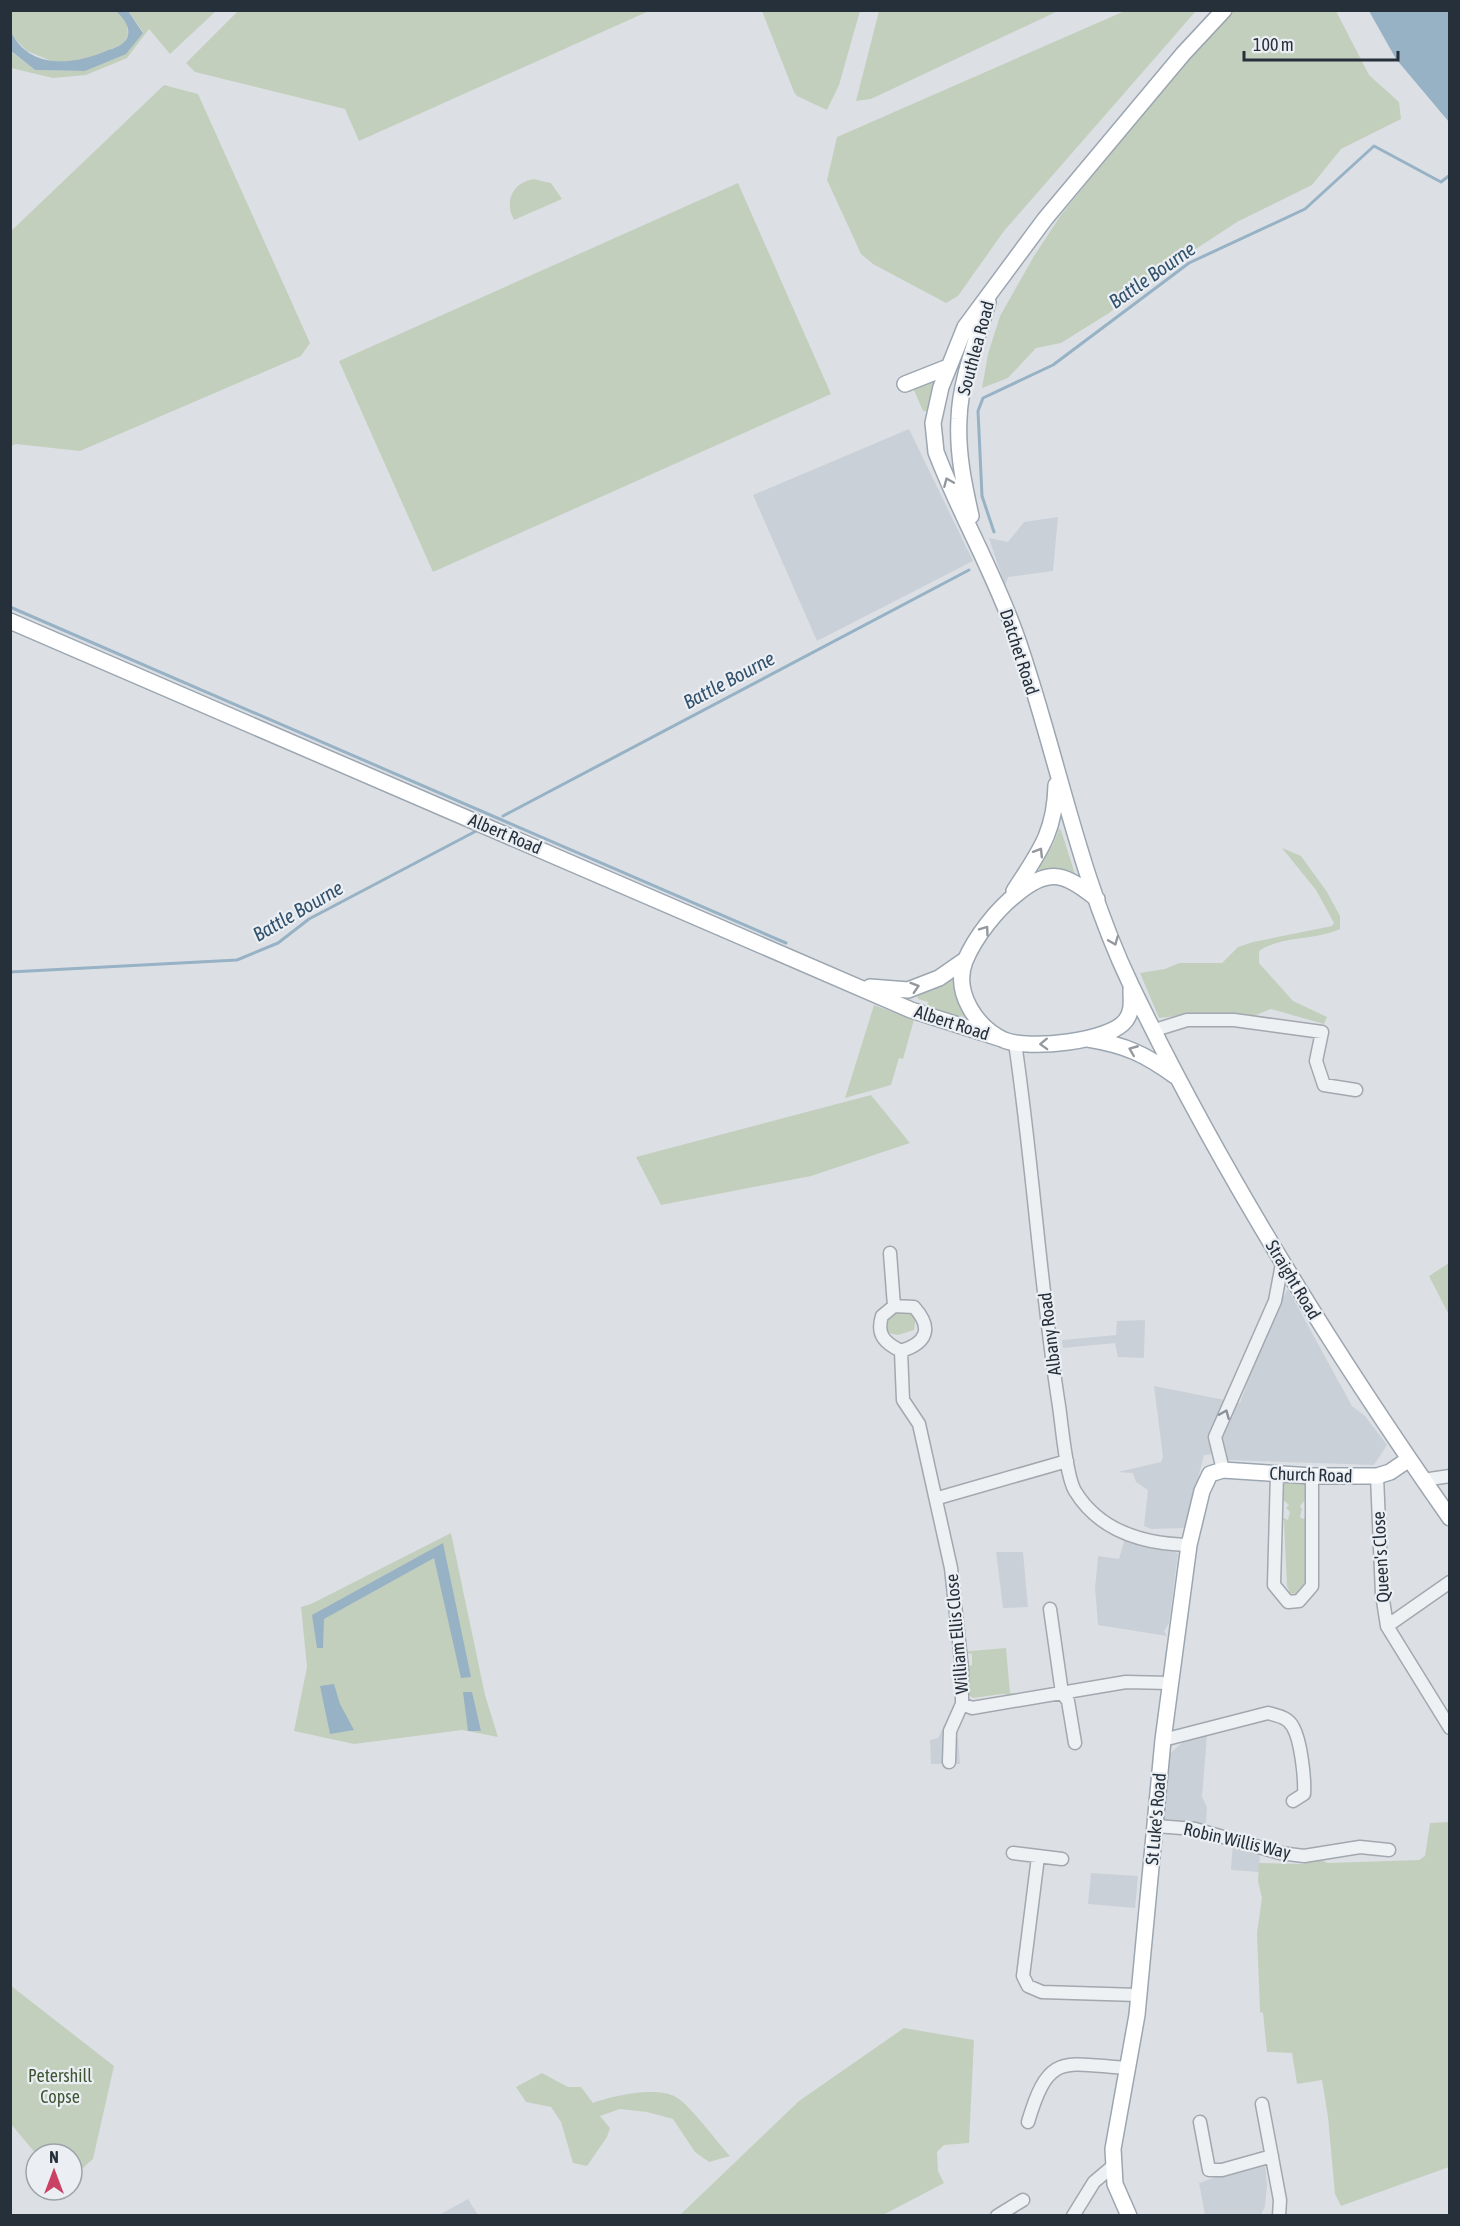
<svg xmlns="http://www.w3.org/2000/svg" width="1460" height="2226" font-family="'Asap Condensed',sans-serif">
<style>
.built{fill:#cad0d7}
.green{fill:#c3cfbd}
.water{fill:#97b2c5}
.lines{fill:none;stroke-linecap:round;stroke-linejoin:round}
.stream{stroke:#97b2c5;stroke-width:3}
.minor-casing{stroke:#a2a8af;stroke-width:15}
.major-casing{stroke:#9ba6b1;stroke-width:18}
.minor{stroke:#eef1f4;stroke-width:12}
.major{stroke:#fff;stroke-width:15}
.oneway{stroke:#92989d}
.oneway2{stroke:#8a9098}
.labels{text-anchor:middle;stroke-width:4.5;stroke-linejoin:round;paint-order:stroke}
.street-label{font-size:18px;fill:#26303b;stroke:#ebeff3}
.park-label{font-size:18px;fill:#3e5634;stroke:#ebeff3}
.water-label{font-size:20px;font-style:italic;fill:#32526d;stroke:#ebeff3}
</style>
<rect width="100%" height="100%" fill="#dce0e5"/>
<!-- built -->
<path class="built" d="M909 429 973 561 817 641 753 495Z
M1058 517 1053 571 1008 577 1005 586 989 538 1008 542 1024 522Z
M1288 1289 1352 1406 1365 1416 1387 1445 1374 1465 1228 1460 1221 1453 1204 1455 1185 1528 1151 1529 1144 1526 1148 1490 1136 1482 1133 1473 1118 1472 1161 1462 1163 1457 1154 1386 1240 1403 1269 1321Z
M1145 1320 1144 1358 1118 1357 1115 1343 1063 1348 1062 1340 1116 1335 1117 1321Z
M1125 1538 1142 1545 1178 1553 1169 1623 1164 1631 1167 1636 1098 1625 1095 1588 1098 1556 1119 1559Z
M996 1552H1023L1028 1607 1003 1608Z
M953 1706 960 1714 951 1738H958L960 1764H931L930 1740 938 1738Z
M1207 1735 1202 1797 1207 1807 1206 1823 1201 1827 1160 1821 1157 1811 1164 1809 1166 1757 1183 1742Z
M1233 1842 1260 1850 1259 1872 1231 1870Z
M1091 1873 1138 1876 1135 1908 1088 1904Z
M1257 2163H1265L1267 2185 1265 2206 1261 2215H1205L1199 2183Z
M468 2199 478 2215H439Z"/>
<!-- green -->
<path class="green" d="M116 10 127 22 128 35 123 44 81 62 56 63 27 51 13 37 11 32V11Z
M1127 10 1196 11 1004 231 958 296 946 303 873 264 861 254 827 180 837 137Z
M1235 10 1336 11 1369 75 1399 102 1401 119 1341 149 1312 185 1237 222 1156 275 1109 313 1061 343 1036 348 1008 378 982 388 988 354 1000 316 1034 256 1061 215 1180 68Z
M128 11H216L170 54 149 29 127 58 86 75 53 78 11 68 10 51 35 70 85 71 143 32Z
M238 11V10L649 11 359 141 345 109 195 72 186 63Z
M762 11H860L839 85 827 110 797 96 794 92Z
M879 11 1055 10 1056 12 871 99 856 101Z
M164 85 198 94 310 343 301 356 80 451 16 444 11 446V231Z
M533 179 551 183 562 199 514 220C504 202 512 183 533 179Z
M738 183 831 394 433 572 339 361Z
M938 376 930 411H923L913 388Z
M1059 829 1061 830 1075 874 1050 869 1041 871 1038 868 1053 845Z
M1282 848 1301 856 1327 892 1340 916V929C1314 941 1283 935 1259 951V963L1293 1001 1327 1017 1324 1024 1271 1009 1246 1019 1198 1014 1159 1018 1140 973 1165 969 1179 963H1222L1238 947 1253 942 1332 926 1334 923 1316 890Z
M956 973 971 1019 961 1016 960 1020 927 1007 928 1002 918 999 917 992Z
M874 1005 914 1020 903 1059 899 1058 891 1085 845 1098Z
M871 1095 910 1143 811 1176 661 1205 636 1157Z
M1449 1263V1315L1429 1276Z
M901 1311 916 1316 914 1330 898 1335 883 1332 884 1315Z
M1288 1480 1303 1481 1307 1486 1308 1497 1300 1506 1302 1509 1300 1517 1303 1519 1309 1515 1306 1519 1308 1585 1302 1595 1290 1593 1287 1586 1284 1521 1281 1517 1288 1520 1290 1512 1286 1508 1289 1505 1281 1498V1486Z
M451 1533 485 1695 498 1737 462 1730 354 1744 294 1731 307 1667 301 1607 311 1604Z
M1006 1648 1010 1693H1017V1696L1002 1694 973 1698 965 1692V1689H970L969 1666 972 1665V1654L959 1652Z
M1449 1822V2167L1341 2206 1335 2194 1328 2117 1322 2080 1297 2084 1292 2053 1267 2052 1263 2013 1260 2012 1257 1933 1262 1898 1258 1881 1259 1863 1304 1864V1857L1312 1856 1328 1863 1419 1860 1425 1856 1430 1823Z
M10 1985 114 2066 93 2159 72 2178V2154H36L11 2124Z
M904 2028 974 2040 969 2143 944 2145 937 2152 938 2171 944 2183 883 2215H680L799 2101Z
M542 2073 568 2087H581L593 2103C612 2096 656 2086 676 2097 691 2106 716 2141 730 2156L709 2162 695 2152 673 2119 647 2112 620 2109 600 2116 610 2128 607 2137 587 2166 573 2163 561 2122 551 2107 526 2102 516 2087Z"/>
<!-- water -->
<path class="water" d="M116 11H128L143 33 126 54 85 71 35 70 11 51V32C30 70 73 65 106 51 114 48 126 45 128 35 130 25 122 17 116 11Z
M1369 11H1449V122L1396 59Z
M443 1543 471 1677 461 1678 434 1558 324 1619 323 1648H317L312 1615Z
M334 1684 340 1704 354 1730 330 1734 320 1686Z
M463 1692H472L481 1731H468Z"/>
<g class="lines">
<!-- stream -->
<path class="stream" d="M994 532 982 496 978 411 983 398 1053 365 1189 263 1305 209 1374 146 1441 182 1450 175
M10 607 786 943
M503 816 969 570
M10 972 237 960 278 943 309 919 478 830"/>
<defs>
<path id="minor" d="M1155 1030 1187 1020H1234L1322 1032 1316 1061 1324 1085 1356 1090
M1015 1043C1033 1164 1040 1286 1059 1406 1062 1426 1066 1476 1075 1491 1100 1532 1144 1544 1189 1545
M890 1253 894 1306
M901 1351C885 1343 876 1335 882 1316L894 1306 914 1307C933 1328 927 1343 901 1351L903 1400 919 1424 951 1568 962 1669V1704L972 1708 1126 1682 1170 1683
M1223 1470 1215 1437 1275 1301 1282 1264
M1277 1474 1274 1585 1288 1602 1299 1601 1312 1586V1476
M1377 1476 1382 1594 1387 1626 1450 1728
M1423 1480 1450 1476
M938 1498 1067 1461
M1050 1609 1062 1693 1068 1701 1075 1743
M1387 1626 1450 1582
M1163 1740 1268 1713C1278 1716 1288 1717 1293 1727 1301 1741 1305 1778 1304 1794L1293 1801
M949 1762 950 1731 962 1704
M1156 1826 1195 1829 1280 1853 1304 1856 1360 1847 1389 1850
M1013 1853 1062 1859
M1038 1857 1023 1976 1028 1986 1042 1992 1138 1995
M1262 2104 1280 2200 1279 2216
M1028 2122C1049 2051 1063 2064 1128 2068
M1200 2122 1209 2170H1222L1272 2156
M997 2216 1023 2200
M1073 2216 1094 2182 1113 2166"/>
<path id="major" d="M1224 10 1183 54 1045 219 965 327 941 387 933 423 936 452C960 515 995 574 1017 638 1057 753 1078 875 1131 985 1221 1172 1331 1348 1450 1518
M905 384 948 367
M971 516C964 485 957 452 959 419 960 380 977 340 988 302
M10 621 911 1010 1002 1039
M1014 891C1039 852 1055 833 1056 785
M1097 899C1066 875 1051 866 1018 893 997 909 975 937 965 961 953 992 976 1027 1004 1040 1028 1050 1110 1042 1126 1020 1133 1010 1131 1001 1131 989
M870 987 908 990 939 978 965 960
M1088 1039C1125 1045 1145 1054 1175 1076
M1129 2216 1115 2184 1113 2149 1137 2015 1163 1740 1189 1545 1202 1491 1210 1474 1223 1470 1312 1476H1377L1390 1472 1409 1459"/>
</defs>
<!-- minor casing -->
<use href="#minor" class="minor-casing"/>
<!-- major casing -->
<use href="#major" class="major-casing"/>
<!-- minor -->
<use href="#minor" class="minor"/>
<!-- major -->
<use href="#major" class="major"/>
</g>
<!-- one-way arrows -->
<defs><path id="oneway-chevron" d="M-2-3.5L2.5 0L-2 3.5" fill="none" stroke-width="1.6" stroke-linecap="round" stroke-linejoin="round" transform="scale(1.5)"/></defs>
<g class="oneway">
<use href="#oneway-chevron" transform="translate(948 482) rotate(-113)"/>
<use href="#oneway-chevron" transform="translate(1039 852) rotate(-58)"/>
<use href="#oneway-chevron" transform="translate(985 930) rotate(-54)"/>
<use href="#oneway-chevron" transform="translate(1114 941) rotate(68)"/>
<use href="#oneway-chevron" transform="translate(915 987) rotate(-18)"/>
<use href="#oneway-chevron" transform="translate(1044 1044) rotate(178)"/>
<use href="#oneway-chevron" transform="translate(1133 1050) rotate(-158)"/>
</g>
<use class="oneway2" href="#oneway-chevron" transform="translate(1225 1414) rotate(-67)"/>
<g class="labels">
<!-- street labels -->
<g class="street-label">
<text transform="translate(976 348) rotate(-75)" y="6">Southlea Road</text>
<text transform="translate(1019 652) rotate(72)" y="6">Datchet Road</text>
<text transform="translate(505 834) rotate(23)" y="6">Albert Road</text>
<text transform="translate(952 1023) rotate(18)" y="6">Albert Road</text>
<text transform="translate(1293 1280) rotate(59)" y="6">Straight Road</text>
<text transform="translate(1050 1334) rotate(-97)" y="6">Albany Road</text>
<text transform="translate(1311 1475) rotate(2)" y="6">Church Road</text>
<text transform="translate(1381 1557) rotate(-93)" y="6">Queen's Close</text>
<text transform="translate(957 1634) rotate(-95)" y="6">William Ellis Close</text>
<text transform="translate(1156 1819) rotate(-85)" y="6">St Luke's Road</text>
<text transform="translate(1237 1841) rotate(13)" y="6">Robin Willis Way</text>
</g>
<!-- park labels -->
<g class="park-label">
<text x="60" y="2082">Petershill<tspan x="60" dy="21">Copse</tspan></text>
</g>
<!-- water labels -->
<g class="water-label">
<text transform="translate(1152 275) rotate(-35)" y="7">Battle Bourne</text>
<text transform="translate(729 680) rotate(-28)" y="7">Battle Bourne</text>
<text transform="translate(298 911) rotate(-30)" y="7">Battle Bourne</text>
</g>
</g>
<!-- border -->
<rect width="1460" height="2226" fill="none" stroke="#26303b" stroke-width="24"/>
<!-- north arrow -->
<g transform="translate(54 2172)"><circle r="28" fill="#ebeff3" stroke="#9ca3a9" stroke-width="1.5"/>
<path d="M0-4.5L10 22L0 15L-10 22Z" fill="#c94264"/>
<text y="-9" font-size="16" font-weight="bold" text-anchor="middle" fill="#26303b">N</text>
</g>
<!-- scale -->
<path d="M1244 51v9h154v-9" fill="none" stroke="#26303b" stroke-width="3"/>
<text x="1253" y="51" font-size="18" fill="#26303b" stroke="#ebeff3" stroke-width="4.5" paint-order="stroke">100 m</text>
</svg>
